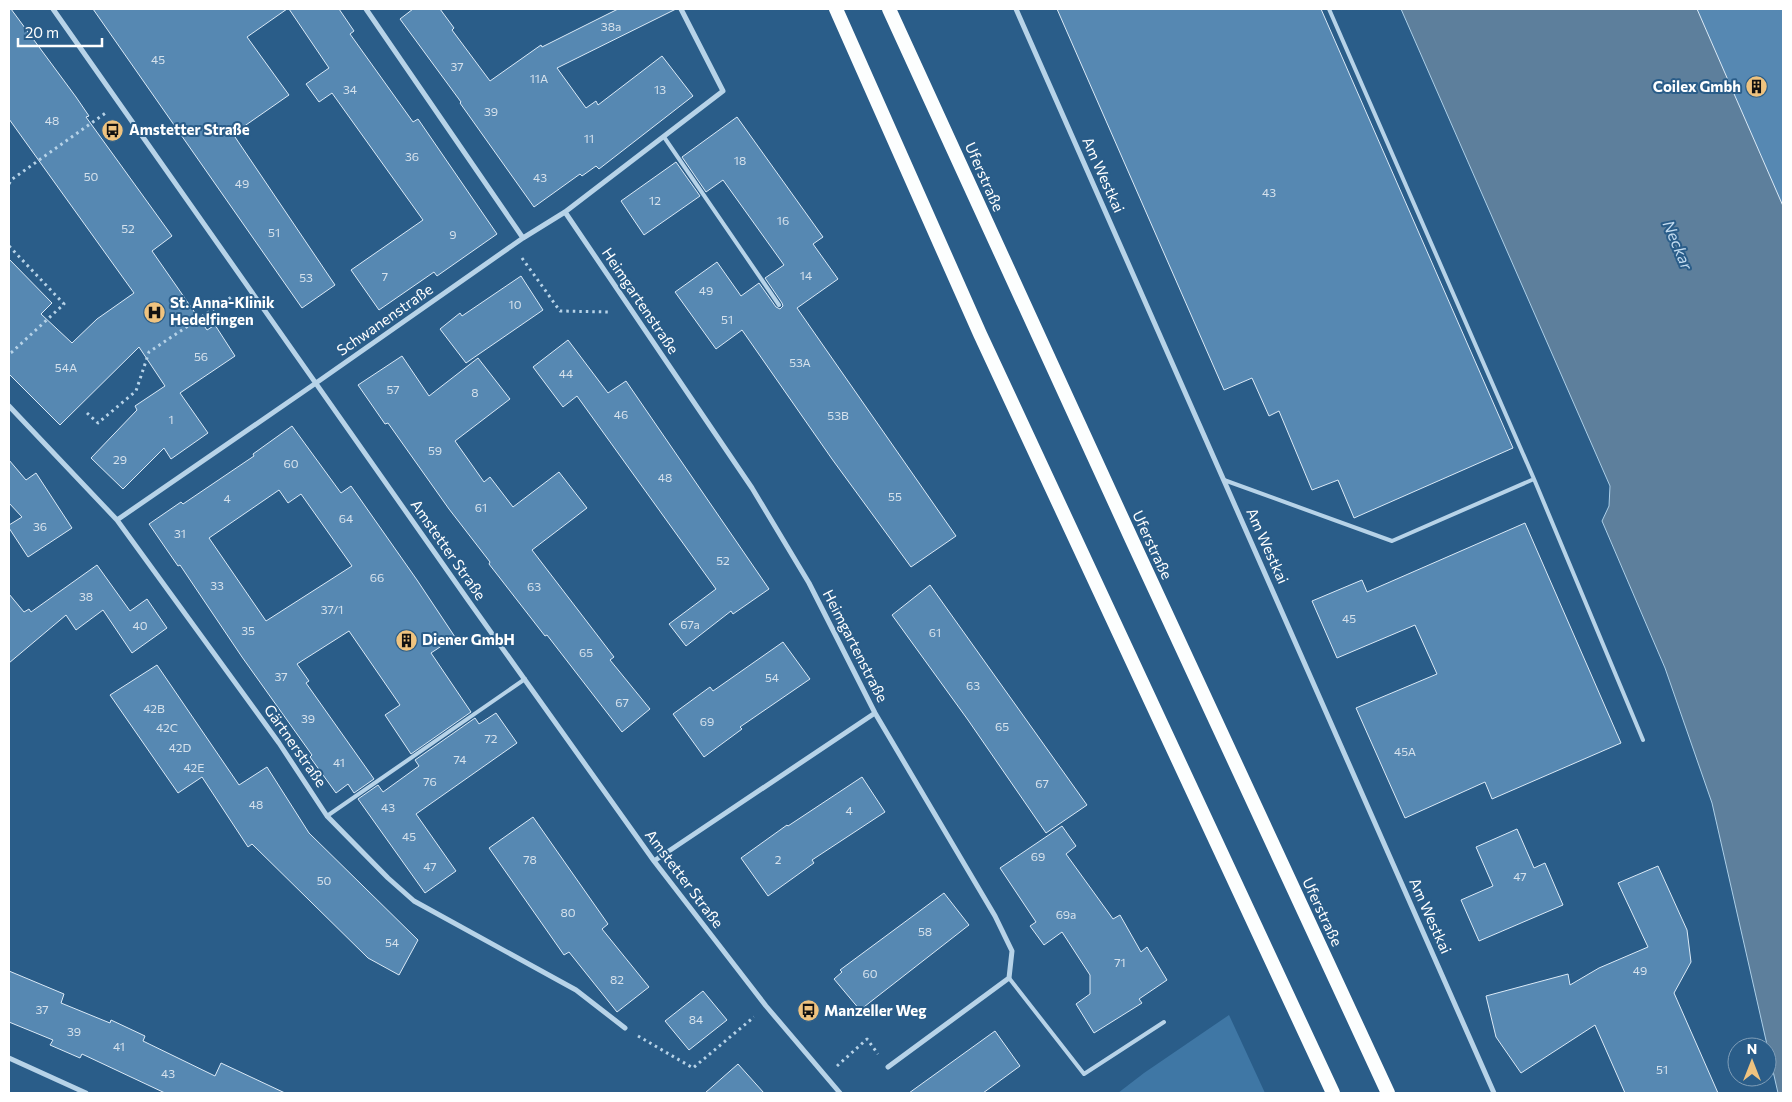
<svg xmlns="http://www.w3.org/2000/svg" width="1792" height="1102" font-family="Commissioner,sans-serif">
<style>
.green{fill:#3f77a5}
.water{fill:#5d7f9c;stroke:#accfe8}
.building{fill:#5688b2;stroke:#dbeaf7;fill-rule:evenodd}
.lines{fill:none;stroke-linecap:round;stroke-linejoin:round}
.path{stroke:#b7d3e8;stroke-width:3;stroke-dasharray:2.5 4;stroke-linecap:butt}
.service{stroke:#b7d3e8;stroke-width:4}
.minor{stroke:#b7d3e8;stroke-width:5}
.trunk{stroke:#fcfefe;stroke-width:14}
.labels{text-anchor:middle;stroke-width:4;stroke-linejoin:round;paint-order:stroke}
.number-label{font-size:12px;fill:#d5e1ec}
.poi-label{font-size:15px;font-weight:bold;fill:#fff;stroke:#2a5d89;text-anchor:start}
.street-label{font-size:15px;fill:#fff;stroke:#2a5d89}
.water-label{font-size:16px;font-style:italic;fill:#c3dcf0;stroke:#2a5d89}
</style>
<rect width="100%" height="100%" fill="#2a5d89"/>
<!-- green -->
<path class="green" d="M1229 1015 1265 1093H1118L1144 1073Z"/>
<!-- water -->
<path class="water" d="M1401 9H1767L1783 46V1093H1778L1712 803 1665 668 1602 521 1609 506 1610 486Z"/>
<!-- building -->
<path class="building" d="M9 9H11L76 97 89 116 86 117 172 236 152 251 207 330 215 325 235 356 180 393 208 433 171 459 164 448 123 489 91 458 137 410 135 406 165 386 139 347 60 425 9 374V259L52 303 41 314 72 343 97 319 134 293 9 119Z
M93 9H287L247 37 289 95 233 134 335 285 302 308Z
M289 9H339L354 31 350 34 413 122 418 119 497 234 437 276 434 272 379 310 351 270 423 220 332 93 319 102 306 84 329 68Z
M413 9H440L454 28 452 30 490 81 541 45 542 47 618 9H676L557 68 586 108 596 101 598 105 662 56 693 96 599 169 596 166 582 176 580 174 534 207 460 103 461 102 400 19Z
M1057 9H1321L1513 448 1354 518 1338 480 1312 490 1279 411 1269 416 1252 378 1224 390Z
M1697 9H1783V206Z
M737 117 823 237 813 244 838 279 797 308 956 536 911 567 832 459 742 330 716 349 675 292 717 262 741 296 759 283 776 307 780 309 783 306 782 303 765 278 784 265 723 180 706 192 682 157Z
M676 162 700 196 644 235 621 201Z
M521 276 543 310 466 363 440 329 460 313 462 316Z
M568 340 608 393 626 381 769 589 733 614 731 611 686 646 669 624 716 589 577 396 563 407 533 367Z
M402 356 429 396 478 358 510 399 455 441 484 482 490 477 513 507 559 472 587 508 532 550 614 657 610 660 650 709 622 732 547 635 545 636 489 564 490 562 449 509 388 423 385 424 358 385Z
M292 426 341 493 351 486 417 580 455 637 431 653 471 712 411 754 385 715 400 705 349 631 297 664 309 681 306 683 374 779 354 793 348 784 336 793 310 757 312 755 242 657 180 565 178 566 149 524 181 502 183 504 254 456 253 454ZM279 490 288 503 301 494 352 566 266 621 209 538Z
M9 460 26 480 36 473 72 528 28 557 9 528V525L22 517 9 503Z
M1525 523 1621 743 1492 799 1485 782 1405 818 1356 708 1437 674 1415 625 1337 658 1312 601 1362 580 1367 592Z
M97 565 130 611 147 599 167 628 132 653 103 610 76 630 66 615 9 663V594L24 612 29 609 31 612Z
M930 585 1087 805 1046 833 968 720 892 615Z
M783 642 810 679 740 727 742 729 704 757 673 714 710 687 713 691Z
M157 665 239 785 267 767 309 833 418 940 399 975 368 958 252 844 248 847 202 777 178 793 110 695Z
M496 713 517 743 416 814 456 871 425 893 358 799 378 785 383 792 419 766 415 760 475 718 479 724Z
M862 777 885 812 812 860 814 863 768 896 741 858 787 825 788 826Z
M533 817 608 924 602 929 649 987 617 1012 569 952 564 955 489 848Z
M1062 826 1076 846 1066 854 1113 919 1120 915 1141 952 1147 947 1167 980 1139 999 1142 1003 1094 1033 1076 1004 1090 994V975L1062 932 1044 945 1030 926 1036 922 1000 868Z
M1517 829 1534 868 1545 863 1563 905 1479 941 1461 900 1493 886 1476 847Z
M1658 866 1687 930 1691 962 1674 993 1718 1093H1625L1595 1025 1521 1073 1496 1037 1486 996 1568 974 1570 985 1599 968 1648 947 1618 883Z
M944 893 969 925 860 1010 834 979 842 972 840 970Z
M9 971 64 994 61 1003 110 1023 111 1020 145 1036 143 1041 215 1076 221 1063 285 1093H165L82 1054 80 1058 50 1045 53 1040 9 1022Z
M703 991 727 1020 689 1050 665 1021Z
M995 1031 1020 1066 983 1093H909Z
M738 1064 764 1093H705Z"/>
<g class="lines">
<!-- path -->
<path class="path" d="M9 184 11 180 107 112
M9 246 64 304 12 352 9 353
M522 258 560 311 611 312
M87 413 98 423 136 391 149 352 233 296
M638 1036 693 1068 754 1017
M837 1066 867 1039 878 1054"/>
<!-- service -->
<path class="service" d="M1329 9 1534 479 1643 740
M664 137 779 305
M1224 480 1392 541 1534 479
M327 816 525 679
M1009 978 1084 1074 1164 1022"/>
<!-- minor -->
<path class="minor" d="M53 9 468 600 654 861 766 1006 840 1093
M366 9 523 238
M1016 9 1494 1093
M565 212 752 488 809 583 875 713 995 916 1012 951 1009 978 888 1067
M9 406 117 520 279 743 327 816 388 878 414 901 576 990 625 1028
M117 520 316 383 523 238 565 212 723 91 681 9
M654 861 875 713
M9 1058 86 1093"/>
<!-- trunk -->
<path class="trunk" d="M836 9 980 334 1333 1093
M889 9 1132 540 1388 1093"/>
</g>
<!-- icons -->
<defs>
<symbol id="building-disc" viewBox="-11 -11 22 22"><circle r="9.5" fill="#efc37f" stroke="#2a5d89"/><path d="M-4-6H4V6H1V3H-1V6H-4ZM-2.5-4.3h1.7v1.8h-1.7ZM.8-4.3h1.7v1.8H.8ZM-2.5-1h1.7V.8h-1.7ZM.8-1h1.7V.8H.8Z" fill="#111"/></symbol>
<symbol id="bus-disc" viewBox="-11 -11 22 22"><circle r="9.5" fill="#efc37f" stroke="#2a5d89"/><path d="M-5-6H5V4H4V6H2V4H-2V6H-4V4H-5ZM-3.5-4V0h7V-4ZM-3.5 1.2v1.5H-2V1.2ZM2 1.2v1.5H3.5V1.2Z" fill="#111"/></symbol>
<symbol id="hospital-disc" viewBox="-11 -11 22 22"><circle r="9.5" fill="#efc37f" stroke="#2a5d89"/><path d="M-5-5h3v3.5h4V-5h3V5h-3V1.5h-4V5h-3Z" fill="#111"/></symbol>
</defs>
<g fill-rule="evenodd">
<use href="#building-disc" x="1744" y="74" width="25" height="25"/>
<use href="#bus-disc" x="100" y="118" width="25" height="25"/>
<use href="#hospital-disc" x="142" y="300" width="25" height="25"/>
<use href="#building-disc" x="394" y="628" width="25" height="25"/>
<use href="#bus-disc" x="796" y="998" width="25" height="25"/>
</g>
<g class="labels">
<!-- number labels -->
<g class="number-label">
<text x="611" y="31">38a</text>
<text x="158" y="64">45</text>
<text x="457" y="71">37</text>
<text x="539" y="83">11A</text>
<text x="350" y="94">34</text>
<text x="660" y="94">13</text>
<text x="491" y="116">39</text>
<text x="52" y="125">48</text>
<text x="589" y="143">11</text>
<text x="412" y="161">36</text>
<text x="740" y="165">18</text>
<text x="91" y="181">50</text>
<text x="540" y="182">43</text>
<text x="242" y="188">49</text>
<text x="1269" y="197">43</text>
<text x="655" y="205">12</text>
<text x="783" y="225">16</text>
<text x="128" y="233">52</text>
<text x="274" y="237">51</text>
<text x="453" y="239">9</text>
<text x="806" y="280">14</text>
<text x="385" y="281">7</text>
<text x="306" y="282">53</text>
<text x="706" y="295">49</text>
<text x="515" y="309">10</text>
<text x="727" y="324">51</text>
<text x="201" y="361">56</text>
<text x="800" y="367">53A</text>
<text x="66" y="372">54A</text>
<text x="566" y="378">44</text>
<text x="393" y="394">57</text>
<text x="475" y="397">8</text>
<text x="621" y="419">46</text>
<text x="838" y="420">53B</text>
<text x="171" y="424">1</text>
<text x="435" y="455">59</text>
<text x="120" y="464">29</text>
<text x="291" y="468">60</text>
<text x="665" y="482">48</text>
<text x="895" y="501">55</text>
<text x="227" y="503">4</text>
<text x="481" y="512">61</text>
<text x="346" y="523">64</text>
<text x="40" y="531">36</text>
<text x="180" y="538">31</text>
<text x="723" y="565">52</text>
<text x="377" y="582">66</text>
<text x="217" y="590">33</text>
<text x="534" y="591">63</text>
<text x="86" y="601">38</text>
<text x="332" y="614">37/1</text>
<text x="1349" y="623">45</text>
<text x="690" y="629">67a</text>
<text x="140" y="630">40</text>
<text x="248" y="635">35</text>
<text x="935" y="637">61</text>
<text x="586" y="657">65</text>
<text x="281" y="681">37</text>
<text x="772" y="682">54</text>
<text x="973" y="690">63</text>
<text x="622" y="707">67</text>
<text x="154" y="713">42B</text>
<text x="308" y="723">39</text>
<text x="707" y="726">69</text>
<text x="1002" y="731">65</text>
<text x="167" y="732">42C</text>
<text x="491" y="743">72</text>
<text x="180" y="752">42D</text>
<text x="1405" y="756">45A</text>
<text x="460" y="764">74</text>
<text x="339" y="767">41</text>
<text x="194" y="772">42E</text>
<text x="430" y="786">76</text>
<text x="1042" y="788">67</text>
<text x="256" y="809">48</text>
<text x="388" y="812">43</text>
<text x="849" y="815">4</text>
<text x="409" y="841">45</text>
<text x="1038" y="861">69</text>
<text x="530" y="864">78</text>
<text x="778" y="864">2</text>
<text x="430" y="871">47</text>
<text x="1520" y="881">47</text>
<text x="324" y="885">50</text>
<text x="568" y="917">80</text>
<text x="1066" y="919">69a</text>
<text x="925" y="936">58</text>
<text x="392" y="947">54</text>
<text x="1120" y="967">71</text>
<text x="1640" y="975">49</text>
<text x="870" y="978">60</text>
<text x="617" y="984">82</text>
<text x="42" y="1014">37</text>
<text x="696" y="1024">84</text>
<text x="74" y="1036">39</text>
<text x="119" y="1051">41</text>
<text x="1662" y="1074">51</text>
<text x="168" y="1078">43</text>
</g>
<!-- poi labels -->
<g class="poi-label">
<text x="1741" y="92" text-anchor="end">Coilex Gmbh</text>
<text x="129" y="135">Amstetter Straße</text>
<text x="170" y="308">St. Anna-Klinik<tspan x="170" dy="17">Hedelfingen</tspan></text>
<text x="422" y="645">Diener GmbH</text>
<text x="824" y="1016">Manzeller Weg</text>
</g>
<!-- street labels -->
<g class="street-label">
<text transform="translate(1103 175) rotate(66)" y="5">Am Westkai</text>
<text transform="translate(984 177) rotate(66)" y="5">Uferstraße</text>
<text transform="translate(640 301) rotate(56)" y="5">Heimgartenstraße</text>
<text transform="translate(385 320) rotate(-35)" y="5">Schwanenstraße</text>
<text transform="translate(1152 545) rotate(65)" y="5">Uferstraße</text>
<text transform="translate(1267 546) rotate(66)" y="5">Am Westkai</text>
<text transform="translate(448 550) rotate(55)" y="5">Amstetter Straße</text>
<text transform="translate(855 646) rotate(63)" y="5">Heimgartenstraße</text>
<text transform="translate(295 746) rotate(55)" y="5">Gärtnerstraße</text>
<text transform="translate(684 879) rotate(53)" y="5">Amstetter Straße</text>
<text transform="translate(1322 912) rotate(65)" y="5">Uferstraße</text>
<text transform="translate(1430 916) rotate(66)" y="5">Am Westkai</text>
</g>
<!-- water labels -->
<g class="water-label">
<text transform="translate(1678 245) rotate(67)" y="6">Neckar</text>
</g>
</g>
<!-- border -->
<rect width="1792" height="1102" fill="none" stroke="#ffffff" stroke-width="20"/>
<!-- north arrow -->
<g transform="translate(1752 1062)"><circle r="24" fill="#2a5d89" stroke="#7f9eb8"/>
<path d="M0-4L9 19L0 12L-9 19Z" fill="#efc37f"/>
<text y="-8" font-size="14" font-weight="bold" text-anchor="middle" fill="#ffffff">N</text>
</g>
<!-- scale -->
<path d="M18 38v8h84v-8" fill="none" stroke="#ffffff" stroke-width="2.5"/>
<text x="25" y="38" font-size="15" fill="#ffffff" stroke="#2a5d89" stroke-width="4" paint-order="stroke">20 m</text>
</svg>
